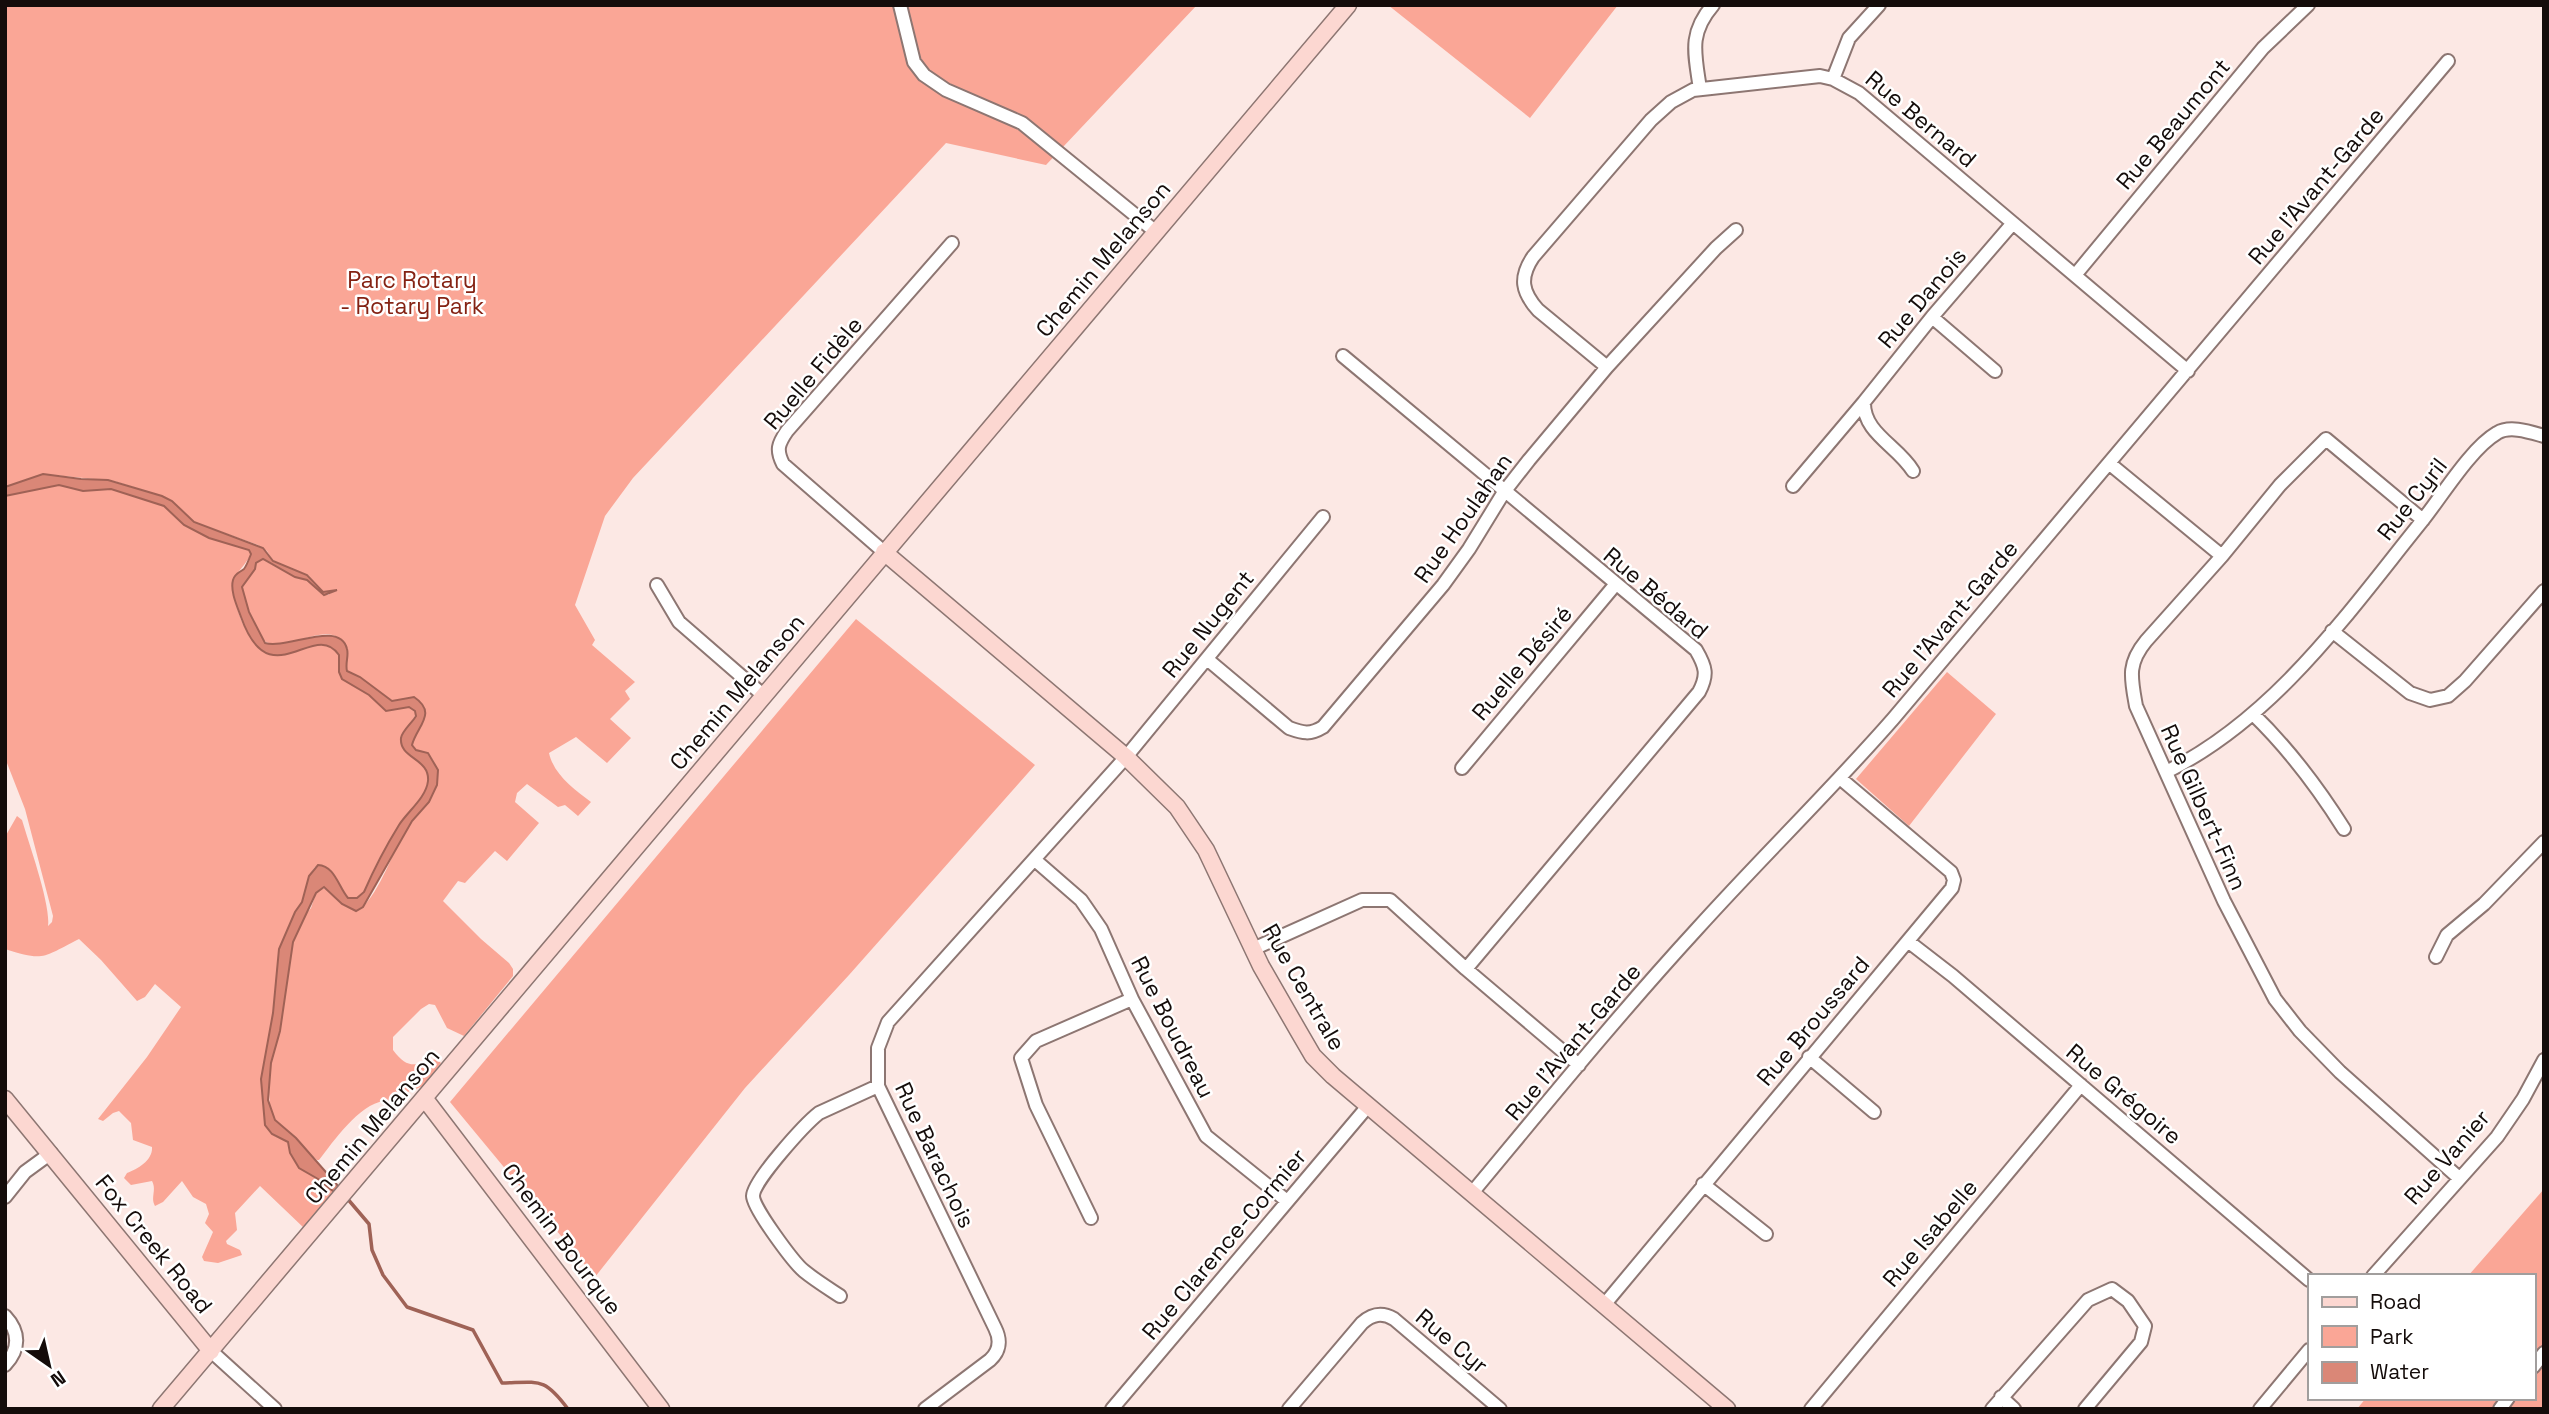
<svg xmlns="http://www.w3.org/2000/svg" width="2549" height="1414" font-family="'Space Grotesk',sans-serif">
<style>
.green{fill:#faa696}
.water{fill:#da8777;stroke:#9f6256;stroke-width:2}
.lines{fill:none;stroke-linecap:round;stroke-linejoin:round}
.stream{stroke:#9f6256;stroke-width:3.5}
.street-casing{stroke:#8d7672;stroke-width:16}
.secondary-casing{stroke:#8d7672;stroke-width:19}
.street{stroke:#fff;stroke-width:12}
.secondary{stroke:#fcd7d1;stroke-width:16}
.labels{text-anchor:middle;stroke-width:5;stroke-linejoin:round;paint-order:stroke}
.street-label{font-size:23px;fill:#140c0a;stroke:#fff}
.park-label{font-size:23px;fill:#842213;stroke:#fff}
</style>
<rect width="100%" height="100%" fill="#fce8e4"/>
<!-- green -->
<path class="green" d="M5 5H1197L1046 165 946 143 633 478 605 516 575 605 595 640 592 645 635 682 625 691 630 699 610 719 631 738 607 763 576 737 549 753C554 775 574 789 591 802L578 816 565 805 558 807 527 784 517 793 515 802 539 823 507 861 495 851 465 883 458 881 443 901 481 939 509 963 513 969V976L464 1036 447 1028 435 1005 429 1004 421 1009 393 1037V1050C408 1070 415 1065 436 1059L441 1063 423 1086 416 1089 412 1087 401 1102C394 1103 390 1101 384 1101 359 1104 333 1142 319 1160H317L304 1149 296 1138 275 1120 270 1108 269 1092 271 1063 280 1031 284 1005 290 950 301 920 311 908 316 893 321 888C337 890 335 907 359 910L363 907C385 883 393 847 412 821 421 809 434 799 437 784 439 772 436 763 428 753L416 750 412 745C417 726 438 713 414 697L392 701 360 677 347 671C345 663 350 652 345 644 326 617 286 657 263 640L243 598 242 587 258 560 263 559C277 568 289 574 304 578 308 580 322 592 328 595L333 591 323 592 308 575 273 561 267 551 258 545 194 522 172 501 162 496 114 481 43 474 5 487Z
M1388 5H1618L1530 118Z
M59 485 83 491 111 489 139 497 168 508 184 525 209 538 249 550 251 554C247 563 234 576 233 581 231 591 240 621 246 629 253 639 266 648 274 656L323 644 333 648 339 655V672L342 679 369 695 386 711 409 707 416 713C413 723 401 732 402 742 403 762 434 757 427 785 423 800 408 811 400 825 386 845 374 869 364 892L357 898H348L338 885 336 877 315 867 312 871 302 902 295 912 279 949 273 1013 261 1079 263 1100 275 1136 288 1142 290 1153 335 1193 304 1228 260 1186 235 1213 237 1230 226 1241 227 1244 240 1250 242 1255 218 1263 204 1261 202 1257 213 1232 205 1223 209 1214 206 1204 193 1197 182 1181 163 1202 155 1206C150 1198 157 1190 152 1181L131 1185 124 1178 127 1173C138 1169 153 1160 152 1147L133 1140 131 1123 119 1111 113 1113 103 1121 98 1119 147 1057 181 1007 155 984 145 997 137 1001 101 960 79 939C43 957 45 962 5 949V837L17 816 22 820C29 844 51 905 48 926L52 922 53 916 25 809 5 758V496Z
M856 619 1035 765 849 975 745 1088 595 1277 450 1102Z
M1947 672 1996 714 1909 826 1856 779Z
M2544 1189V1409H2357L2366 1398H2533V1276H2468Z"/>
<!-- water -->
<path class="water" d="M43 474 81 479 108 480 162 496 172 501 194 522 263 548 273 561 307 575 323 592 337 590 324 595 307 580 295 577 263 559 256 563 255 569 242 587 249 612 265 643C286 650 340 619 347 649 349 656 345 663 347 671L360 677 392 701 414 697C438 713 417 726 412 745L416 750 428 753 438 770 437 785 429 802 412 821 363 907 356 911 342 904 324 887 316 893 293 942 280 1031 271 1063 268 1100 275 1120 296 1138 339 1187 334 1192 318 1179 299 1168 290 1153 288 1142 272 1134 265 1125 261 1079 273 1013 279 949 295 912 302 902 309 876 318 865C335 866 338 886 348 898H357L364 892C374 869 386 846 399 825 408 811 426 798 428 781 430 758 399 759 401 738 402 731 412 723 416 716L415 711 409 707 386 711 369 695 342 679 339 672V655C314 618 270 699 241 617 237 606 230 591 233 580 235 573 239 573 244 569 247 565 249 559 251 554L249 550 209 538 184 525 164 506 111 489 83 491 59 485 5 496V487Z"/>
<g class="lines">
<!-- stream -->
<path class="stream" d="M346 1197 369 1224 372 1250 383 1275 407 1307 473 1330 502 1383C540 1382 544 1377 568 1409"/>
<defs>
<path id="street" d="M900 5 914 62 924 75 946 90 1022 123 1156 232
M1833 79 1849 38 1879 5
M1700 89C1695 54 1688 34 1713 5
M2076 274 2263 48 2308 5
M1932 317 1995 371
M1343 356 1696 650C1706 667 1708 675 1699 692L1466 969
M1607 367 1538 310C1522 292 1519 278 1533 257L1651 120 1671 102 1693 90 1820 76 1833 79 1859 93 2188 371
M2110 464 2222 556
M1913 471C1898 446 1863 433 1864 402L1932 317 2013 223
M1793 486 1864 402
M2423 520 2326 439 2280 485 2222 556 2146 641C2127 664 2131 678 2136 706L2224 901 2275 999 2300 1031 2340 1072 2459 1178
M884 552 783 464C776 450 778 444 787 431L952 243
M657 585 679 622 763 695
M2332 631 2410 693 2430 700 2448 696 2465 681 2544 591
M1207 659 1289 728C1303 733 1310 735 1323 727L1443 585 1469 549 1504 492 1529 460 1607 367 1716 248 1736 230
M2253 714C2289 749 2317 786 2344 829
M1462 768 1615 585
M2166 772C2275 718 2347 614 2422 521 2442 496 2471 448 2497 433 2510 425 2530 432 2544 436
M1035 860 1081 900 1101 929 1132 999 1206 1136 1287 1201
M1909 942 1953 976 2309 1280
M1253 949 1362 900H1390L1466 969 1579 1065
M2436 957 2447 935 2484 904 2544 842
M1809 1057 1874 1112
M1703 1184 1766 1234
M1472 1193C1546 1104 1619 1014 1697 929 1761 858 1830 791 1893 719L2448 61
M5 1197 25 1172 51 1153
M1091 1218 1036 1105 1021 1058 1036 1041 1132 999
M2373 1276 2497 1137 2523 1099 2544 1060
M840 1296C828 1288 815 1280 804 1271 794 1263 753 1208 753 1196 753 1181 805 1124 819 1113L878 1086
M1604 1305 1952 888 1954 880 1951 872 1841 779
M5 1316C20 1332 20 1349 5 1365
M211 1351 275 1409
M2533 1367 2544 1353
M2001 1397 2014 1409
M925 1409 990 1360C1000 1351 1001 1340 995 1328L878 1086V1048L888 1022 1126 757 1323 517
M1112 1409 1368 1106
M1289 1409 1362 1323C1372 1314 1382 1312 1394 1319L1500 1409
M1811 1409 2081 1085
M1992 1409 2088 1300 2112 1289 2128 1301 2145 1326 2141 1342 2085 1409
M2260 1409 2309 1350
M2500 1409 2508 1398"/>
<path id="secondary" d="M884 552 1126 757 1177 807 1206 850 1261 966 1299 1032 1313 1056 1333 1076 1727 1409
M5 1099 211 1351
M425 1099 661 1409
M161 1409 1348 5"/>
</defs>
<!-- street casing -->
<use href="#street" class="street-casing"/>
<!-- secondary casing -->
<use href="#secondary" class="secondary-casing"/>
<!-- street -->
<use href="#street" class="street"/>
<!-- secondary -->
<use href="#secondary" class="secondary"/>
</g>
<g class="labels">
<!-- street labels -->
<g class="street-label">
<text transform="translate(1921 119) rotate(40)" y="8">Rue Bernard</text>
<text transform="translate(2173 124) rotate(-50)" y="8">Rue Beaumont</text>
<text transform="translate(2316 186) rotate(-50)" y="8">Rue l'Avant-Garde</text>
<text transform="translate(1103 259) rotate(-50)" y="8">Chemin Melanson</text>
<text transform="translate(1922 298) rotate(-50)" y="8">Rue Danois</text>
<text transform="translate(813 373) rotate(-50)" y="8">Ruelle Fidèle</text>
<text transform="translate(2412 499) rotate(-52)" y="8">Rue Cyril</text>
<text transform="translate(1463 518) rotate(-55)" y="8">Rue Houlahan</text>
<text transform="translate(1656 593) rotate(40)" y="8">Rue Bédard</text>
<text transform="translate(1950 619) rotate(-50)" y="8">Rue l'Avant-Garde</text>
<text transform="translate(1208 624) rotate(-51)" y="8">Rue Nugent</text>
<text transform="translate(1522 663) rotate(-50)" y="8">Ruelle Désiré</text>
<text transform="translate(737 692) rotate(-50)" y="8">Chemin Melanson</text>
<text transform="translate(2204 807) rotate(66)" y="8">Rue Gilbert-Finn</text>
<text transform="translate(1304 987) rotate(60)" y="8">Rue Centrale</text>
<text transform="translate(1813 1021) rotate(-50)" y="8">Rue Broussard</text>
<text transform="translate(1173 1027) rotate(63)" y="8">Rue Boudreau</text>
<text transform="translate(1573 1042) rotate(-50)" y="8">Rue l'Avant-Garde</text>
<text transform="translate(2124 1094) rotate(40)" y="8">Rue Grégoire</text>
<text transform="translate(372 1126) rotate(-50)" y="8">Chemin Melanson</text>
<text transform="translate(935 1155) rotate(65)" y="8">Rue Barachois</text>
<text transform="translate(2447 1157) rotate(-49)" y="8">Rue Vanier</text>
<text transform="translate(1930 1233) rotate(-50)" y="8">Rue Isabelle</text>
<text transform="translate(562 1239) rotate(53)" y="8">Chemin Bourque</text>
<text transform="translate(154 1244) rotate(51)" y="8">Fox Creek Road</text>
<text transform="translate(1224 1244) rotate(-50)" y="8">Rue Clarence-Cormier</text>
<text transform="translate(1452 1341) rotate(40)" y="8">Rue Cyr</text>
</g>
<!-- park labels -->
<g class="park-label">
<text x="412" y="288">Parc Rotary<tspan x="412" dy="26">- Rotary Park</tspan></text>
</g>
</g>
<!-- border -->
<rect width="2549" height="1414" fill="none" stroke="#140c0a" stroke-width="14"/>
<!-- legend -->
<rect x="2308" y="1274" width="228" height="126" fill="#ffffff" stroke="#a19e9d" stroke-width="2"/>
<rect x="2322" y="1297" width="35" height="10" fill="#fcd7d1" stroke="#a19e9d" stroke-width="2"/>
<text x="2370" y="1309" font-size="21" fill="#140c0a">Road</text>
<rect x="2322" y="1326" width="35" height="21" fill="#faa696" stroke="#a19e9d" stroke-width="2"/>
<text x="2370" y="1344" font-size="21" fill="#140c0a">Park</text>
<rect x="2322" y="1362" width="35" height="21" fill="#da8777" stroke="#a19e9d" stroke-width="2"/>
<text x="2370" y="1379" font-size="21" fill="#140c0a">Water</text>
<!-- north arrow -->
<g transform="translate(49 1365) rotate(146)" stroke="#ffffff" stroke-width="5" paint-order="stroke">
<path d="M0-5L12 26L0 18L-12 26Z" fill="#140c0a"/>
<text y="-10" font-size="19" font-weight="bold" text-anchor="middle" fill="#140c0a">N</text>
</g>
</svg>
